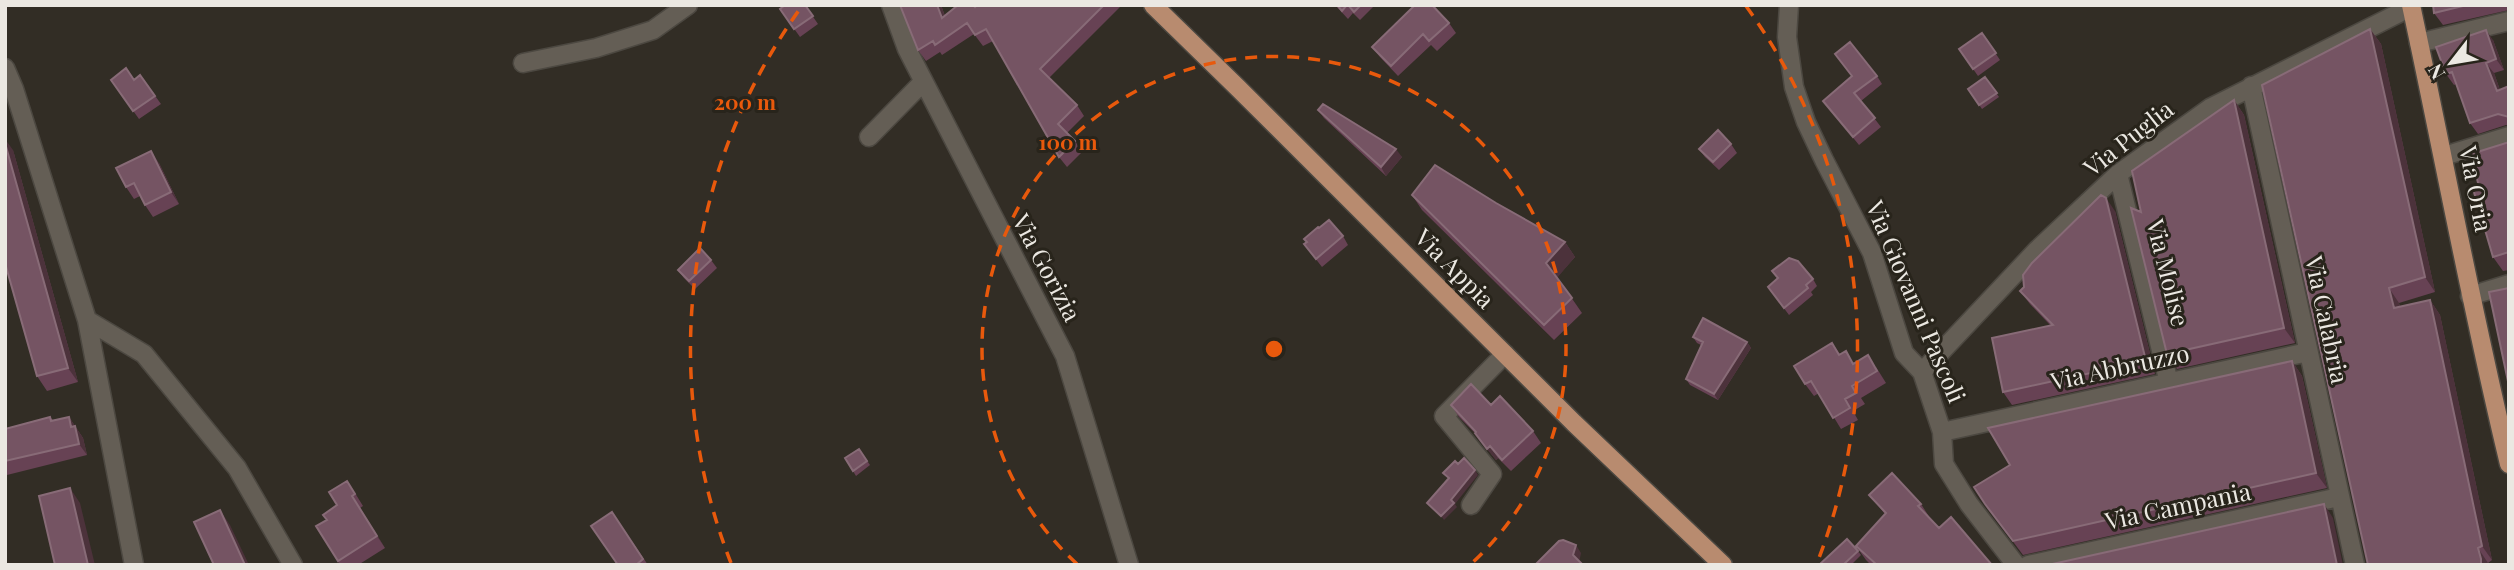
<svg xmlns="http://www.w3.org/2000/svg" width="2514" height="570" font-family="'Playfair Display',serif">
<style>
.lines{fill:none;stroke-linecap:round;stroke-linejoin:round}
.minor-casing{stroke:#4c4841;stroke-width:21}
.major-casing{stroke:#4c4841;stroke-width:21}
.minor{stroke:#645e55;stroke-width:18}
.major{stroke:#b88b6f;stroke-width:18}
.wall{fill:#674254}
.shaded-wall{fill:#4c323b}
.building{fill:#755463;stroke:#886b77;stroke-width:2}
.ring{fill:none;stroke:#e8590c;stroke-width:3.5;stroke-dasharray:12 9}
.labels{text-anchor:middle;stroke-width:6;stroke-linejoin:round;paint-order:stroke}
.street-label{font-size:24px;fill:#ebe8e2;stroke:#28241b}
.centre{fill:#e8590c;stroke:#28241b;stroke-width:3.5}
.ring-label{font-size:21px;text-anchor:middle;font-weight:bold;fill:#e8590c;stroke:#28241b;stroke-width:6;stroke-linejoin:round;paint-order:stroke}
</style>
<rect width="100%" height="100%" fill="#322d25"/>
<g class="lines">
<defs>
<path id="minor" d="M891 5 907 49 1065 356 1129 565
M1789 5 1787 37 1794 87 1806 122 1824 160 1872 253 1904 353 1922 372 1942 432 1944 464 1969 504 2016 565
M2419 43 2509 21
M523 63 596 48 653 30 688 5
M5 68 14 89 87 320 134 565
M2251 86 2355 565
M869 137 923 82
M2444 156 2509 136
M2118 174 2169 383
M2470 296 2509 284
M87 320 144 354 237 468 293 565
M1922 372 2037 250 2118 174 2210 108 2411 7
M1942 432 2308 352
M1471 505 1492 474 1444 416 1505 354
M2028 565 2339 497"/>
<path id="major" d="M1153 5 1238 88 1574 423 1723 565
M2411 5C2444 158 2472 312 2509 464"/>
</defs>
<!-- minor casing -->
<use href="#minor" class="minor-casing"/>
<!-- major casing -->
<use href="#major" class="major-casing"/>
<!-- minor -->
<use href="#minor" class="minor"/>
<!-- major -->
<use href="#major" class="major"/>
</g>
<!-- wall -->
<path class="wall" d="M805 5 818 24 800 37 780 9Z
M941 5 945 16 977 5H1122L1049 78 1077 105 1084 116 1067 133 1075 141 1082 152 1067 167 1059 157 993 41 983 46 974 34 942 55 940 52 926 61 918 50Z
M1335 5H1375L1360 20 1353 13 1348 19Z
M2433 5H2509V10L2443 25 2434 13Z
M1449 23 1456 33 1437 51 1431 45 1398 76 1380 57 1372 47Z
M2370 29 2381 44 2435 292 2399 303 2400 307 2430 300 2440 315 2492 560 2488 563 2489 565H2368Z
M1982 33 2000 60 1978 76 1959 49Z
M2493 40 2504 70 2494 73 2500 90 2509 86V126L2506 125 2478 134 2470 123 2456 84 2454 85 2446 74Z
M140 75 161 104 139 119 111 80H134Z
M1877 76 1882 84 1861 101 1881 127 1859 145 1823 101Z
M1985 77 1999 97 1982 109 1968 89Z
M2234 100 2244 115 2295 343 2177 369 2167 354 2141 212Z
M1318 110 1402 157 1386 176 1324 118Z
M2509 142V270L2503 271 2493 257 2479 187Z
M1731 144 1737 153 1719 170 1705 157 1699 149Z
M13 150 78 382 47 391 37 376Z
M159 163 179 204 153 217 145 205 140 196 134 199 126 187Z
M1412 195 1496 203 1565 242 1575 257 1557 277 1582 313 1554 340 1422 210Z
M2115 211 2155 374 2012 405 2003 392 2050 325 2030 304 2020 291Z
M1319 228 1343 236 1348 245 1322 267 1304 244Z
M711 260 717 268 695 289 684 278 678 270Z
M1813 279 1817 286 1811 292 1813 295 1789 315 1768 287Z
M1693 337 1747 342 1751 348 1718 400 1690 385 1686 379 1701 345 1697 343Z
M1832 343 1840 354 1854 363 1876 367 1886 383 1861 398 1865 404 1853 411 1858 420 1841 429 1819 393 1814 396 1805 384Z
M2292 361 2302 376 2327 488 2023 555 1985 504Z
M1451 405H1491L1533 431 1541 443 1511 471 1498 458 1496 460 1475 433 1459 417Z
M50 417 53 420 69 417 83 438 87 455 7 475 5 472V429Z
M859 449 870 465 856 476 845 458Z
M355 493 363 506 360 508 385 548 358 565H340L316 526 327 520Z
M1869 495 1921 504 1930 518V519L1939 528 1992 565H1871L1866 560 1856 546 1885 514Z
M612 512 648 565H618Z
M1858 551 1861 555 1851 565H1819Z"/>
<!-- shaded-wall -->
<path class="shaded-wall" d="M937 5H941L949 29 942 18Z
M2370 29 2381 44 2435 292 2425 277Z
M2486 30 2493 40 2504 70 2496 59Z
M2486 63 2494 73 2504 102 2497 91Z
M2234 100 2244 115 2295 343 2284 328Z
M5 139 13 150 78 382 68 368 5 143Z
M1396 149 1402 157 1386 176 1381 167Z
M151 151 159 163 179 204 171 192Z
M2106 198 2115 211 2155 374 2146 361Z
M1565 242 1575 257 1557 278 1546 263Z
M2389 288 2399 303 2404 323 2394 308Z
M2430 300 2440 315 2492 560 2482 546Z
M1747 342 1751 348 1718 400 1714 394Z
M2292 361 2302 376 2327 488 2316 473Z
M69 417 83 438 87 455 79 444 71 427Z
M1490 446 1498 458 1496 460 1487 449Z
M1475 470 1478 475 1455 504 1457 507 1444 520 1441 516 1451 500Z
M70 488 80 503 95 565H88Z
M352 496 360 508 385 548 377 536Z
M2324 504 2333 518 2343 565H2337Z
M220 510 230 525 249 565H245Z
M1576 545 1581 553 1579 563 1573 555Z
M2478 548 2488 563 2489 565H2481Z"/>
<!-- building -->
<path class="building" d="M785 5H805L813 16 794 29 780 9Z
M900 5H937L942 18 958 5H973L975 7 977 5H1104L1040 69 1077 105 1058 124 1075 141 1059 157 986 29 975 35 967 23 935 45 933 41 918 50Z
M1337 5H1347L1342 11Z
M1348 5H1361L1354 12Z
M1415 5H1432L1449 23 1429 41 1423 34 1391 66 1372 47Z
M2433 5H2467L2434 13Z
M2370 29 2425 277 2389 288 2394 308 2430 300 2482 546 2478 548 2481 559V565H2368L2262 85Z
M2486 30 2496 59 2486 63 2497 91 2509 86V117L2498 114 2470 123 2452 72 2446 74 2436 47Z
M1982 33 1996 53 1973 69 1959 49Z
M1850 42 1877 76 1854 93 1875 118 1853 137 1823 101 1852 76 1835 54Z
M126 68 134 80 140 75 155 96 133 111 111 80Z
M1985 77 1997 93 1979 105 1968 89Z
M2234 100 2284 328 2167 354 2131 208 2141 212 2132 171Z
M1323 104 1396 149 1381 167 1318 110Z
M1718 130 1731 144 1713 162 1699 149Z
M2509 142V252L2493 257 2473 189 2479 187 2471 154Z
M5 143 68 368 37 376 5 263Z
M151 151 171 192 145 205 134 183 126 187 116 168Z
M1435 165 1496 203 1565 242 1546 263 1572 298 1544 325 1412 195Z
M2101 195 2106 198 2146 361 2003 392 1992 338 2053 325 2020 291 2024 287 2023 275 2032 263Z
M1329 220 1343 236 1316 259 1304 244 1307 242 1304 239 1318 227 1319 228Z
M700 248 711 260 689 281 678 270Z
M1789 258 1798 261 1813 279 1806 285 1808 288 1784 308 1768 287 1778 278 1772 271Z
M2509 288V386L2489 292Z
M1703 318 1747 342 1714 394 1686 379 1703 342 1693 337Z
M1832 343 1839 355 1846 351 1853 364 1868 355 1877 371 1852 386 1856 393 1845 399 1850 408 1833 418 1811 381 1805 384 1794 366Z
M2292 361 2316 473 2013 541 1985 504 1974 487 2010 465 1988 428Z
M1471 384 1491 405 1500 396 1533 431 1502 460 1490 446 1487 449 1475 433 1476 432 1451 405Z
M50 417 51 421 69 417 71 427 75 426 79 444 5 461V429Z
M859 449 867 461 853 471 845 458Z
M1464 458 1475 470 1451 500 1454 503 1441 516 1427 503 1449 478 1443 473 1455 461 1458 464Z
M1892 473 1921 504 1918 506 1939 528 1951 517 1992 565H1877L1856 546 1886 513 1869 495Z
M347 481 355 494 352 496 377 536 338 561 316 526 327 520 323 515 337 505 329 492Z
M70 488 88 565H55L39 496Z
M2324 504 2337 565H2048Z
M220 510 245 565H214L194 522Z
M612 512 643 559 636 565H618L591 526Z
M1847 539 1858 551 1843 565H1819Z
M1563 540 1576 545 1573 555 1583 565H1535L1559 541Z"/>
<!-- distance rings -->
<g class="ring">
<path d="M1077 564A292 292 0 1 1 1471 564"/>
<path d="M731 563A584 584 0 0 1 802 6M1746 6A584 584 0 0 1 1817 563"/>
</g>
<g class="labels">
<!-- street labels -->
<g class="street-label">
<text transform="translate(2129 139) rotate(-38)" y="8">Via Puglia</text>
<text transform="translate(2475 189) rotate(79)" y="8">Via Oria</text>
<text transform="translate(1046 268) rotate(62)" y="8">Via Gorizia</text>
<text transform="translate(1454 269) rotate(45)" y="8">Via Appia</text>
<text transform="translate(2167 273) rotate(76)" y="8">Via Molise</text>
<text transform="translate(1915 302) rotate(67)" y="8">Via Giovanni Pascoli</text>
<text transform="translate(2326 320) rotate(78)" y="8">Via Calabria</text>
<text transform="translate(2120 368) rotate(-12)" y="8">Via Abbruzzo</text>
<text transform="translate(2178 507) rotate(-12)" y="8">Via Campania</text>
</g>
</g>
<circle cx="1274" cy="349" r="10" class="centre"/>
<g class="ring-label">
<text x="745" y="110">200 m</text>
<text x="1068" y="150">100 m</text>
</g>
<!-- border -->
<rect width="2514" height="570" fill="none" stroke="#ebe8e2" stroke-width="14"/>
<!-- north arrow -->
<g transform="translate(2451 63) rotate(239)" stroke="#28241b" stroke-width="5" paint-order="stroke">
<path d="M0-5L12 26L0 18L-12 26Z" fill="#ebe8e2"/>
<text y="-10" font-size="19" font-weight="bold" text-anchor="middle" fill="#ebe8e2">N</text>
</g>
</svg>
